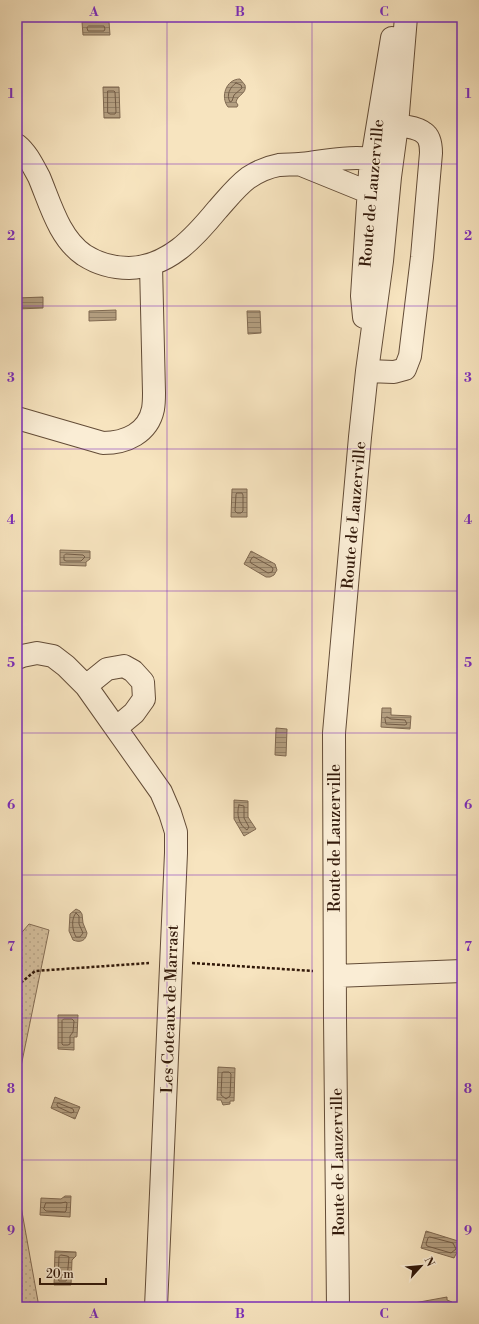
<svg xmlns="http://www.w3.org/2000/svg" width="479" height="1324" font-family="'Libre Bodoni',serif">
<style>
.grass{fill:url(#grass-dots);stroke:#846d55}
.water{fill:url(#water-rules);stroke:#806951}
.lines{fill:none;stroke-linecap:round;stroke-linejoin:round}
.shore{stroke:#735c46;stroke-width:1}
.minor-casing{stroke:#634c37;stroke-width:24}
.path{stroke:#32190a;stroke-width:2.5;stroke-dasharray:3 2;stroke-linecap:butt}
.minor{stroke:#faedd5;stroke-width:22}
.grid{fill:none;stroke:#7b2cbf;stroke-width:1;stroke-opacity:0.55}
.labels{text-anchor:middle;stroke-width:3;stroke-linejoin:round;paint-order:stroke}
.street-label{font-size:16px;fill:#32190a;stroke:#faedd5}
.neatline{fill:none;stroke:#7b2cbf;stroke-width:1.5}
.grid-label{font-size:13px;text-anchor:middle;font-weight:bold;fill:#7b2cbf}
</style>
<defs>
<pattern id="grass-dots" width="8" height="8" patternUnits="userSpaceOnUse"><rect width="8" height="8" fill="#d6c1a0"/><path d="M2 2h.1M6 6h.1" fill="none" stroke="#b8a588" stroke-width="1.8" stroke-linecap="round"/></pattern>
<pattern id="water-rules" width="6" height="5" patternUnits="userSpaceOnUse"><rect width="6" height="5" fill="#b49f81"/><path d="M0 2.5h6" fill="none" stroke="#938168"/></pattern>
</defs>
<rect width="100%" height="100%" fill="#f7e4bf"/>
<filter id="stains"><feTurbulence type="fractalNoise" baseFrequency=".005" numOctaves="4"/><feColorMatrix values="0 0 0 0 .2 0 0 0 0 .09 0 0 0 0 .02 0 0 0 .5 -.17"/></filter>
<radialGradient id="worn" r=".72"><stop offset=".6" stop-color="#630" stop-opacity="0"/><stop offset="1" stop-color="#630" stop-opacity=".3"/></radialGradient>
<!-- grass -->
<path class="grass" d="M29 924 49 930 17 1086V938Z
M17 1184 39 1307H20L17 1288Z"/>
<!-- water -->
<path class="water" d="M82 22H109L110 35H83Z
M240 79 245 85C247 94 238 94 236 102L238 105 237 107H228C220 97 226 79 240 79Z
M103 87H119L120 118H104Z
M43 297V308L17 309V298Z
M116 310V320L89 321V311Z
M247 311H260L261 333 248 334Z
M232 489H247V517H231Z
M60 550 90 551V559L86 562V566L60 565Z
M251 551 275 564 277 570 274 575 270 577H266L244 564Z
M382 708H391V715L411 716 410 729 381 727Z
M276 728 287 729 286 756 275 755Z
M234 800 248 801V817L256 829 244 836 234 819Z
M76 909 80 911 82 914 83 923 87 933C86 941 80 943 73 940L69 931 70 914Z
M58 1015H78L77 1037H74V1050L58 1049Z
M218 1067 235 1068 234 1101H230V1104L223 1105 221 1100H217Z
M55 1097 80 1107 75 1119 51 1108Z
M65 1196H71L70 1217 40 1215 41 1198 61 1199Z
M426 1231 458 1241 457 1243 461 1247 460 1251 456 1254 454 1258 421 1248Z
M55 1251 76 1252V1256L72 1260 71 1285H54Z
M447 1297V1300L452 1302 453 1307H415L414 1303Z"/>
<g class="lines">
<!-- shore -->
<path class="shore" d="M89 26H104L105 29 104 31H88L87 28Z
M236 83 241 85 242 88 234 95 232 101 230 102C226 95 230 87 236 83Z
M108 91H114L115 92 116 112 115 114H110L108 113Z
M237 493H242L243 495V511L241 513H237L235 511 236 495Z
M66 554 83 555 85 557 81 561H66L64 560V556Z
M254 557 272 567 273 569 272 572 268 573 251 563 250 561 252 558Z
M387 717 391 719 405 720 407 724 405 725 386 724 385 719Z
M239 805 244 806V818L249 827 247 830C239 825 236 814 239 805Z
M76 913 79 916V924L83 933 80 937H76C72 930 71 918 76 913Z
M64 1019H72L74 1021 73 1032 70 1036V1044L68 1045H63L62 1044V1021Z
M224 1072H229L231 1074 230 1096 226 1099 221 1095 222 1073Z
M58 1103 73 1109 74 1112 71 1113 58 1107 57 1105Z
M46 1203H61L66 1202 67 1203 66 1211 65 1212 46 1211 44 1209Z
M430 1237 453 1243 456 1249 451 1253 427 1246 426 1244 428 1238Z
M61 1255 67 1256 69 1257 67 1279 66 1281H59L58 1279 59 1257Z"/>
<defs>
<path id="minor" d="M17 145C27 153 33 166 39 177 50 203 59 238 84 255 98 264 113 268 129 268 168 267 194 238 217 210 227 199 236 187 248 178 257 172 268 167 279 165 286 164 293 165 300 164 324 161 348 156 372 159L390 177 369 190H363L299 164
M364 317 362 296 370 172 392 38
M367 371 394 372 405 369 410 356 422 257 431 153C431 146 430 137 424 133 416 126 393 125 383 124
M17 418 103 443C126 443 148 433 153 409 154 403 154 398 154 393L151 265
M17 658 22 656 37 653 53 656 66 666 86 686 161 792 170 813 176 832V853L156 1307
M86 686 107 669 124 666 133 671 143 682 144 699 134 713 116 728
M335 976 462 971
M338 1307 335 1018 334 733 360 437 367 371 382 261 390 177 397 125 406 17"/>
</defs>
<!-- minor casing -->
<use href="#minor" class="minor-casing"/>
<!-- path -->
<path class="path" d="M192 963 313 971
M17 986 35 971 149 963
M17 1291 20 1307"/>
<!-- minor -->
<use href="#minor" class="minor"/>
</g>
<!-- grid -->
<path class="grid" d="M167 17V1307M312 17V1307M17 164H462M17 306H462M17 449H462M17 591H462M17 733H462M17 875H462M17 1018H462M17 1160H462"/>
<g class="labels">
<!-- street labels -->
<g class="street-label">
<text transform="translate(371 193) rotate(-85)" y="6">Route de Lauzerville</text>
<text transform="translate(353 515) rotate(-85)" y="6">Route de Lauzerville</text>
<text transform="translate(334 838) rotate(-90)" y="6">Route de Lauzerville</text>
<text transform="translate(169 1009) rotate(-88)" y="6">Les Coteaux de Marrast</text>
<text transform="translate(337 1162) rotate(-91)" y="6">Route de Lauzerville</text>
</g>
</g>
<!-- margin -->
<rect width="479" height="1324" fill="none" stroke="#f7e4bf" stroke-width="44"/>
<!-- north arrow -->
<g transform="translate(421 1266) rotate(63)" stroke="#faedd5" stroke-width="3" paint-order="stroke">
<path d="M0-3L7 15L0 10L-7 15Z" fill="#32190a"/>
<text y="-6" font-size="11" font-weight="bold" text-anchor="middle" fill="#32190a">N</text>
</g>
<!-- scale -->
<path d="M40 1278v6h66v-6" fill="none" stroke="#32190a" stroke-width="2"/>
<text x="46" y="1278" font-size="12" fill="#32190a" stroke="#faedd5" stroke-width="3" paint-order="stroke">20 m</text>
<rect x="22" y="22" width="435" height="1280" class="neatline"/>
<g class="grid-label">
<text x="94" y="16">A</text>
<text x="240" y="16">B</text>
<text x="384" y="16">C</text>
<text x="11" y="98">1</text>
<text x="468" y="98">1</text>
<text x="11" y="240">2</text>
<text x="468" y="240">2</text>
<text x="11" y="382">3</text>
<text x="468" y="382">3</text>
<text x="11" y="524">4</text>
<text x="468" y="524">4</text>
<text x="11" y="667">5</text>
<text x="468" y="667">5</text>
<text x="11" y="809">6</text>
<text x="468" y="809">6</text>
<text x="11" y="951">7</text>
<text x="468" y="951">7</text>
<text x="11" y="1093">8</text>
<text x="468" y="1093">8</text>
<text x="11" y="1235">9</text>
<text x="468" y="1235">9</text>
<text x="94" y="1318">A</text>
<text x="240" y="1318">B</text>
<text x="384" y="1318">C</text>
</g>
<rect width="100%" height="100%" filter="url(#stains)"/>
<rect width="100%" height="100%" fill="url(#worn)"/>
</svg>
